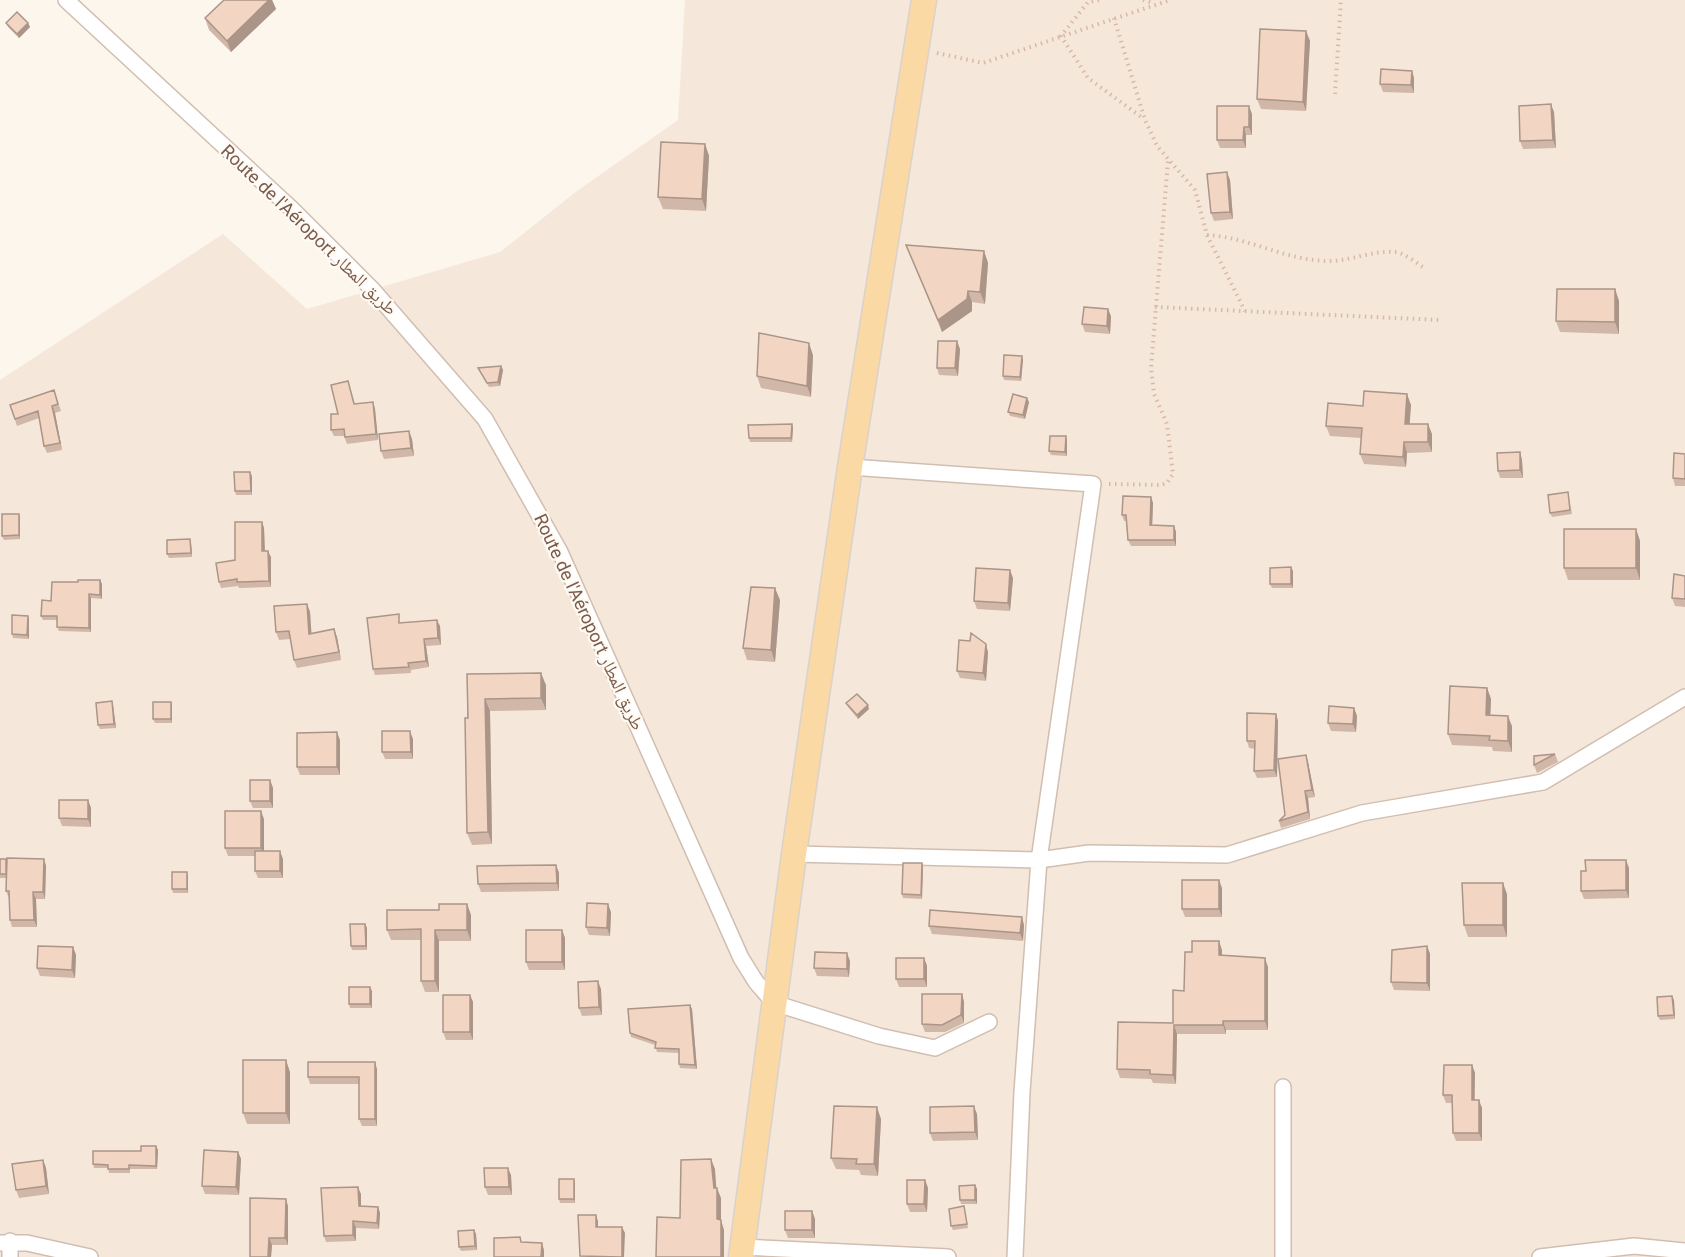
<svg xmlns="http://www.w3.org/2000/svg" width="1685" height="1257" font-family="Roboto,'Noto Naskh Arabic',sans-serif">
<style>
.residential{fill:#f5e8da}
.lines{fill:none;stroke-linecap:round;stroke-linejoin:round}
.street-casing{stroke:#d1beb0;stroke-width:18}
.primary-casing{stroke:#dad1cd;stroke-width:27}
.path{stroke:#d9b8a5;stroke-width:4;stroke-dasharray:1.5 4.5;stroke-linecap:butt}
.street{stroke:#fff;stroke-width:15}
.primary{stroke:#fbd9a5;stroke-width:24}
.wall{fill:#d1b7a8}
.shaded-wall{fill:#aa9588}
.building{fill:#f3d5c3;stroke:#aa9588;stroke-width:1.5}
.labels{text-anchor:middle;stroke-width:4.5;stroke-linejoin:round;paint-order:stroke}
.street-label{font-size:18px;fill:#7a5c4d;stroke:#fffaf3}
</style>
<rect width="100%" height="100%" fill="#fdf6ec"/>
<!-- residential -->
<path class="residential" d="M685 0H1685V1257H0V380L223 234 307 309 500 252 577 191 678 120Z"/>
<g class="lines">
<defs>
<path id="street" d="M66 0 293 210 371 288 485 419 560 552 741 958 756 982 774 1003 879 1036 935 1048 989 1022
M850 467 1093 484 1039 860 1022 1092 1015 1257
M794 854 1039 860 1089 853 1227 855 1362 813 1543 782 1685 697
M10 1241V1257
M0 1243H27L90 1257
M742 1247 948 1257
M1283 1257V1087
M1540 1257 1634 1246 1685 1251"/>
<path id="primary" d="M741 1257 794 854 850 467 924 0"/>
</defs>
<!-- street casing -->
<use href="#street" class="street-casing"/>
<!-- primary casing -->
<use href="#primary" class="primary-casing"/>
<!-- path -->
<path class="path" d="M1099 0 1088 2 1061 36 1088 78 1144 119
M1143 0 1153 3
M1114 18 1145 120 1157 146 1195 190 1207 235 1245 311
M937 53 983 63 1170 0
M1335 94 1341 0
M1207 235C1249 237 1286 261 1329 261 1351 261 1373 250 1394 252 1403 252 1415 262 1423 267
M1155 307 1440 320
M1109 484 1161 485 1167 483 1173 474 1167 424 1154 394 1151 368 1168 161"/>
<!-- street -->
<use href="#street" class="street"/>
<!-- primary -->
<use href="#primary" class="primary"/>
</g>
<!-- wall -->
<path class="wall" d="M224 0H272L276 9 231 52 209 30 205 18Z
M6 23H28L30 27 19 38 8 27Z
M1306 31 1310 41 1306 111 1261 109 1257 99Z
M1412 71 1414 78V93L1383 92 1380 84Z
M1554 112 1556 148 1523 149 1520 141Z
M1252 114V135H1246V148H1220L1217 140Z
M705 144 709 156 706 211 663 209 658 197Z
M1230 180 1233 219 1214 221 1211 213Z
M906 245 984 251 988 263 985 304 972 302V311L942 332Z
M1615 289 1619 301V334L1560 332 1556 321Z
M1111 316 1110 334 1085 332 1082 324Z
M960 349 958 376 939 375 937 368Z
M813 355 811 397 761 388 757 376Z
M1023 360 1021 381 1004 380 1003 376Z
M501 366 503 370 500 386 489 387 478 368Z
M348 381 355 404 373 402 375 409 378 440 347 444 344 436H334L331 430 338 414Z
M54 390 61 411 55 413 62 450 47 453 44 446 39 418 17 426 10 405Z
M1029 402 1025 419 1010 416 1008 412Z
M1411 405 1409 424 1432 434V452L1407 453 1406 467 1364 464 1360 454 1361 438 1330 436 1326 426 1363 406Z
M793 428 792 442H750L749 438Z
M412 439 414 456 384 459 381 451Z
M1067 440V456L1051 455 1049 451Z
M1520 452 1522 460 1523 478H1500L1498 471Z
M1685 454V486H1675L1673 478Z
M252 476V495H236L235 491Z
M1568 492 1572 514 1552 517 1550 513Z
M1151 497 1153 503 1152 525 1174 526 1176 532V546H1131L1128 540 1126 521H1124L1122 515Z
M19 514 20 518V539L4 540 2 536Z
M262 522 264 528 265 551 271 557V587L239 588 238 586 221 588 219 582 235 560Z
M1636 529 1640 541V580H1568L1564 568Z
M191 543 192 557 169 558 167 554Z
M1291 567 1293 571V588H1272L1270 584Z
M1685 576V607L1675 606 1672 598Z
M1013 578 1010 611 977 609 974 601Z
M100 580 102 584V599L91 598V632L59 631 57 627V620H43L41 616 51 601 78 582Z
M780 600 775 662 747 660 743 648Z
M307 604 310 612 311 633 337 637 341 660 297 668 294 660 290 639 279 640 276 632Z
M28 616 29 620V639L13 638 12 634Z
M401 622 440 626 441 645 426 646 429 667 411 670V673L375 675 373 669Z
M988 652 986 681 960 678 957 671Z
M467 674 546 685V710L490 711 492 844 472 845 467 833Z
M1487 688 1491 699 1490 715 1512 726V752L1493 751 1492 747 1452 745 1448 734Z
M846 703 869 709 858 719 848 707Z
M113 705 116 728 100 729 98 725Z
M172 706V723H155L153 719Z
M1354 708 1357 716 1356 732 1331 731 1328 723Z
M1276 714 1278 721 1277 777 1257 778 1254 771 1255 749 1249 748 1247 741Z
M413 739V759H385L382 752Z
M340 740V775H300L297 767Z
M1555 754 1558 762 1537 773 1534 765Z
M1306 755 1308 762 1315 797 1308 798 1310 819 1281 828 1279 821 1285 815Z
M270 780 273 788V808H253L250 801Z
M88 800 91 808V827L62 826 59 818Z
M264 819V851L283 859V878H258L255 871V856H228L225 848Z
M0 859H44L46 866 45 899H36L37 927H12L10 920 9 898 6 891V878H0Z
M556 865 559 873V891L481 892 478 884Z
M923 867 922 899 903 898 902 894Z
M1629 868V898L1584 899 1581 891Z
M188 876V893H173L172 889Z
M1222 888V917H1185L1182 909Z
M1507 894V937H1468L1464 925Z
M467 904 471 915V941H439V992H425L421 981V940H391L387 930 439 910Z
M611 912 610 936 589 935 586 927Z
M365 924 367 928V950H352L351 946Z
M1024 925 1023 941 932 934 929 926Z
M562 930 565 938V970H529L526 962Z
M1427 946 1430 954V991L1394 990 1391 982Z
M73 947 76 955 75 978 40 976 37 968Z
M1222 950V955L1268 967V1030H1226V1034H1177L1176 1084 1153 1083 1151 1079 1120 1078 1117 1069 1173 1023 1184 991 1192 952Z
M924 958 927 966V987H899L896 979Z
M850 961 849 977 817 976 814 968Z
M601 989 602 1015 582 1016 579 1008Z
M372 991V1008H350L349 1004Z
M962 994 964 1002V1023L945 1032H925L922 1024Z
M470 995 473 1002V1040H446L443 1032Z
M1674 1000 1675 1019 1660 1020 1658 1016Z
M690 1005 692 1009 697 1069 680 1068 679 1064V1053L657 1052 655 1045 631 1037 630 1033Z
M1472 1065 1475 1073V1100L1482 1108V1141H1456L1453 1133V1103H1446L1443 1095Z
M377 1069V1126H362L359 1119V1084H310L308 1077Z
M290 1072V1124H247L243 1113Z
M977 1114 978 1140 933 1141 930 1133Z
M881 1119 878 1176 861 1175 859 1170 836 1169 831 1158Z
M156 1146 158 1150 157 1169H130V1173H109L108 1168H94L93 1164Z
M238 1152 241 1159 239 1195 205 1194 202 1186Z
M43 1160 46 1168 49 1194 19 1198 16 1190Z
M511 1175 512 1195H488L485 1187Z
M925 1180 928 1188 927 1212H910L907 1204Z
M575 1183V1203H560L559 1199Z
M975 1185 977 1189V1204H961L960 1200Z
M361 1194V1206L378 1207 380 1213 379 1229 356 1228V1241L326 1242 324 1236Z
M288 1206V1245H272L271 1257H250Z
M964 1206 968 1228 953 1230 951 1226Z
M812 1211 815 1219V1238H788L785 1230Z
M474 1230 476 1234 477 1250 461 1251 459 1247Z"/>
<!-- shaded-wall -->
<path class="shaded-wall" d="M269 0H272L276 9 231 52 227 41Z
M28 23 30 27 19 38 17 34Z
M1306 31 1310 41 1306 111 1303 102Z
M1412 71 1414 78V93L1411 85Z
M1551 104 1554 112 1556 148 1553 140Z
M1249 106 1252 114V135L1249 127Z
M1244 127 1246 135V148L1243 140Z
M705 144 709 156 706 211 702 199Z
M1227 172 1230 180 1233 219 1230 212Z
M984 251 988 263 985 304 980 292Z
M1615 289 1619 301V334L1615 322Z
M968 291 972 302V311L942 332 938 320Z
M1108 309 1111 316 1110 334 1107 326Z
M957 341 960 349 958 376 955 368Z
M809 343 813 355 811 397 807 386Z
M1022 356 1023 360 1021 381 1020 377Z
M501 366 503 370 500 386 498 382Z
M1407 394 1411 405 1409 434 1405 424Z
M1027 398 1029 402 1025 419 1023 415Z
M373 402 375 409 378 440 376 434Z
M52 406 55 413 62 450 60 443Z
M792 424 793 428 792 442 791 438Z
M1428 424 1432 434V452L1428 442Z
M409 431 412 439 414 456 411 448Z
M1066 436 1067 440V456L1065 452Z
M1404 442 1407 453 1406 467 1403 457Z
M1520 452 1522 460 1523 478 1520 470Z
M250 472 252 476V495L251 491Z
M1151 497 1153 503 1152 531 1150 525Z
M19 514 20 518V539L19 535Z
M262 522 264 528 265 557 262 551Z
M1174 526 1176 532V546L1174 540Z
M1636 529 1640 541V580L1636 568Z
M190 539 191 543 192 557 191 553Z
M268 551 271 557V587L269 581Z
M1291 567 1293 571V588L1291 584Z
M1010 570 1013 578 1010 611 1008 603Z
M100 580 102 584V599L100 595Z
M775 588 780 600 775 662 771 650Z
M89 594 91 598V632L89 628Z
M307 604 310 612 312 641 309 634Z
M28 616 29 620V639L27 635Z
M437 620 440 626 441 645 438 638Z
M334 629 337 637 341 660 339 652Z
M424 639 426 646 429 667 426 661Z
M986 644 988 652 986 681 983 673Z
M541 673 546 685V710L541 698Z
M1487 688 1491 699 1490 726 1486 715Z
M485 699 490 711 492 844 488 832Z
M112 701 113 705 116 728 114 724Z
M171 702 172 706V723L171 719Z
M868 705 869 709 858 719 857 715Z
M1354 708 1357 716 1356 732 1353 724Z
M1276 714 1278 721 1277 777 1274 770Z
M1508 716 1512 726V752L1508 741Z
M410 731 413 739V759L411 752Z
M337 732 340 740V775L337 767Z
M1306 755 1308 762 1315 797 1312 790Z
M270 780 273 788V808L270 801Z
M1305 791 1308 798 1310 819 1308 812Z
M88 800 91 808V827L88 819Z
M261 811 264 819V855L261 848Z
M280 851 283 859V878L280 871Z
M44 859 46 866 45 899 43 892Z
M1626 860 1629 868V898L1626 890Z
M922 863 923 867 922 899 921 895Z
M556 865 559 873V891L557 883Z
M187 872 188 876V893L187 889Z
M1219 880 1222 888V917L1219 909Z
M1503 883 1507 894V937L1503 925Z
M33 892 36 899 37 927 34 920Z
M467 904 471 915V941L467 930Z
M608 904 611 912 610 936 607 928Z
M1022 917 1024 925 1023 941 1020 933Z
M365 924 367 928V950L366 946Z
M435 930 439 941V992L435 981Z
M562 930 565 938V970L562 962Z
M1219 941 1222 950V964L1219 955Z
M1427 946 1430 954V991L1427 983Z
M73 947 76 955 75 978 72 970Z
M847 953 850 961 849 977 847 969Z
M924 958 927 966V987L924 979Z
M1265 958 1268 967V1030L1265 1021Z
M598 981 601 989 602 1015 599 1007Z
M370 987 372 991V1008L370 1004Z
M962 994 964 1002V1023L961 1015Z
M470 995 473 1002V1040L470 1032Z
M1672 996 1674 1000 1675 1019 1674 1015Z
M690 1005 692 1009 697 1069 695 1065Z
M1223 1021 1226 1030V1034L1223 1025Z
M1174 1025 1177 1034 1176 1084 1173 1075Z
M286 1060 290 1072V1124L286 1113Z
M375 1062 377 1069V1126L375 1119Z
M1472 1065 1475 1073 1474 1108 1472 1100Z
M1479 1100 1482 1108V1141L1479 1133Z
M974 1106 977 1114 978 1140 975 1132Z
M877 1107 881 1119 878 1176 874 1164Z
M156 1146 158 1150 157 1169 156 1166Z
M238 1152 241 1159 239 1195 236 1187Z
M711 1159 715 1169 717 1198V1188L721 1198V1220L724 1230V1257H721Z
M43 1160 46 1168 49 1194 46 1186Z
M508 1168 511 1175 512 1195 509 1187Z
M574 1179 575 1183V1203L574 1199Z
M925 1180 928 1188 927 1212 924 1204Z
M975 1185 977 1189V1204L975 1200Z
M358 1187 361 1194V1212L359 1206Z
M286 1199 288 1206V1245L285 1238Z
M378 1207 380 1213 379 1229 377 1223Z
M812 1211 815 1219V1238L812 1230Z
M596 1215 598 1221V1233L596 1227Z
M353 1221 356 1228V1241L353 1235Z
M622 1227 625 1233 624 1257H622Z
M474 1230 476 1234 477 1250 475 1246Z
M269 1238 272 1245 271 1257H268Z
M542 1243 544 1250V1257H541Z"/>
<!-- building -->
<path class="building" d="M224 0H269L227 41 205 18Z
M17 12 28 23 17 34 6 23Z
M1260 29 1306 31 1303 102 1257 99Z
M1381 69 1412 71 1411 85 1380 84Z
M1551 104 1553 140 1520 141 1519 106Z
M1217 106H1249V127H1244L1243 140H1217Z
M661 142 705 144 702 199 658 197Z
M1227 172 1230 212 1211 213 1207 174Z
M906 245 984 251 980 292 968 291 967 299 938 320Z
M1557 289H1615V322L1556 321Z
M1084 307 1108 309 1107 326 1082 324Z
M759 333 809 343 807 386 757 376Z
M938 341H957L955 368H937Z
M1004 355 1022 356 1020 377 1003 376Z
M501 366 498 382 487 383 478 368Z
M348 381 354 404 373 402 376 434 345 437 344 429 331 430V414H338L331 385Z
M54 390 58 404 52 406 60 443 44 446 38 411 15 419 10 405Z
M1364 391 1407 394 1405 424H1428V442H1404L1403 457 1360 454 1362 428 1326 426 1328 403 1363 406Z
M1013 394 1027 398 1023 415 1008 412Z
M792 424 791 438H749L748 425Z
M409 431 411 448 381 451 379 434Z
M1050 436H1066L1065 452 1049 451Z
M1520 452V470L1498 471 1497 453Z
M1674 453 1685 454V479L1673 478Z
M234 472H250L251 491H235Z
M1568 492 1570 510 1550 513 1548 495Z
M1123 496 1151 497 1150 525 1174 526V540H1128L1126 515H1122Z
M2 514H19V535L2 536Z
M235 522H262V551H268L269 581 237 582V579L219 582 216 563 235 560Z
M1564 529H1636V568H1564Z
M190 539 191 553 167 554V540Z
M1291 567V584H1270V568Z
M976 568 1010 570 1008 603 974 601Z
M1674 574 1685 576V599L1672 598Z
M78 580H100V595L89 594V628L57 627V616H41L42 600 51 601 52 582H78Z
M751 587 775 588 771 650 743 648Z
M307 604 309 634 334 629 339 652 294 660 289 631 276 632 274 606Z
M399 614V623L437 620 438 638 424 639 426 661 408 663 409 667 373 669 367 618Z
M12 615 28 616 27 635 12 634Z
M971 633 986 644 983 673 957 671 959 640 970 641Z
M541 673V698L485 699 488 832 467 833 465 718H468L467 674Z
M1450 686 1487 688 1486 715 1508 716V741L1489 740 1490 736 1448 734Z
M857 694 868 705 857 715 846 703Z
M112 701 114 724 98 725 96 703Z
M153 702H171V719H153Z
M1329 706 1354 708 1353 724 1328 723Z
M1247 713 1276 714 1274 770 1254 771 1255 741H1247Z
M382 731H410L411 752H382Z
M337 732V767H297V733Z
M1555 754 1534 765V756Z
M1306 755 1312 790 1305 791 1308 812 1279 821 1285 815 1278 759Z
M250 780H270V801H250Z
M59 800H88V819L59 818Z
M225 811H261V848H225Z
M255 851H280V871H255Z
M7 858 44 859 43 892H33L34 920H10L9 891H6Z
M0 859H6V874H0Z
M1585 860H1626V890L1581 891V871H1586Z
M903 863H922L921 895 902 894Z
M556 865 557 883 478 884 477 866Z
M172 872H187V889H172Z
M1182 880H1219V909H1182Z
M1462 883H1503V925H1464Z
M587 903 608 904 607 928 586 927Z
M439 904H467V930H435V981H421V929L387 930V910H439Z
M930 910 1022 917 1020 933 929 926Z
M350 924H365L366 946H351Z
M526 930H562V962H526Z
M1192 941H1219V955L1265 958V1021H1223V1025H1174L1173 1075 1150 1074V1070L1117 1069 1118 1022 1173 1023V990L1184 991 1185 952H1192Z
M38 946 73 947 72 970 37 968Z
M1427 946V983L1391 982 1392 950Z
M815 952 847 953V969L814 968Z
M896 958H924V979H896Z
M598 981 599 1007 579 1008 578 982Z
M349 987H370V1004H349Z
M922 994H962L961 1015 942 1025 922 1024Z
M443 995H470V1032H443Z
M1672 996 1674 1015 1658 1016 1657 997Z
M690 1005 695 1065 679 1064V1049L655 1048 656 1042 630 1033 628 1009Z
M243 1060H286V1113H243Z
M308 1062H375V1119H359V1077H308Z
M1444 1065H1472V1100H1479V1133H1453L1452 1095H1443Z
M834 1106 877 1107 874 1164H856L857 1159 831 1158Z
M974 1106 975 1132 930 1133V1107Z
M141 1146H156V1166L129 1165V1169H108V1165L93 1164V1151H141Z
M204 1150 238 1152 236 1187 202 1186Z
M711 1159 714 1188H717V1219L721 1220V1257H656L657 1217 680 1218 681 1160Z
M43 1160 46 1186 16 1190 12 1164Z
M484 1168H508L509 1187H485Z
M559 1179H574V1199H559Z
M907 1180H925L924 1204H907Z
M975 1185V1200H960L959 1186Z
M358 1187 359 1206 378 1207 377 1223 353 1221V1235L324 1236 321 1188Z
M250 1198 286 1199 285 1238H269L268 1257H250Z
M964 1206 967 1224 951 1226 949 1209Z
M785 1211H812V1230H785Z
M578 1215H596V1227H622V1257L580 1256Z
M474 1230 475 1246 459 1247 458 1231Z
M520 1237 521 1242 542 1243 541 1257H494V1238Z"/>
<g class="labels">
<!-- street labels -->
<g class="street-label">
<text transform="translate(309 230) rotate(44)" y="6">Route de l'Aéroport طريق المطار</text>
<text transform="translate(589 622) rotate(65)" y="6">Route de l'Aéroport طريق المطار</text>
</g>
</g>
</svg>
